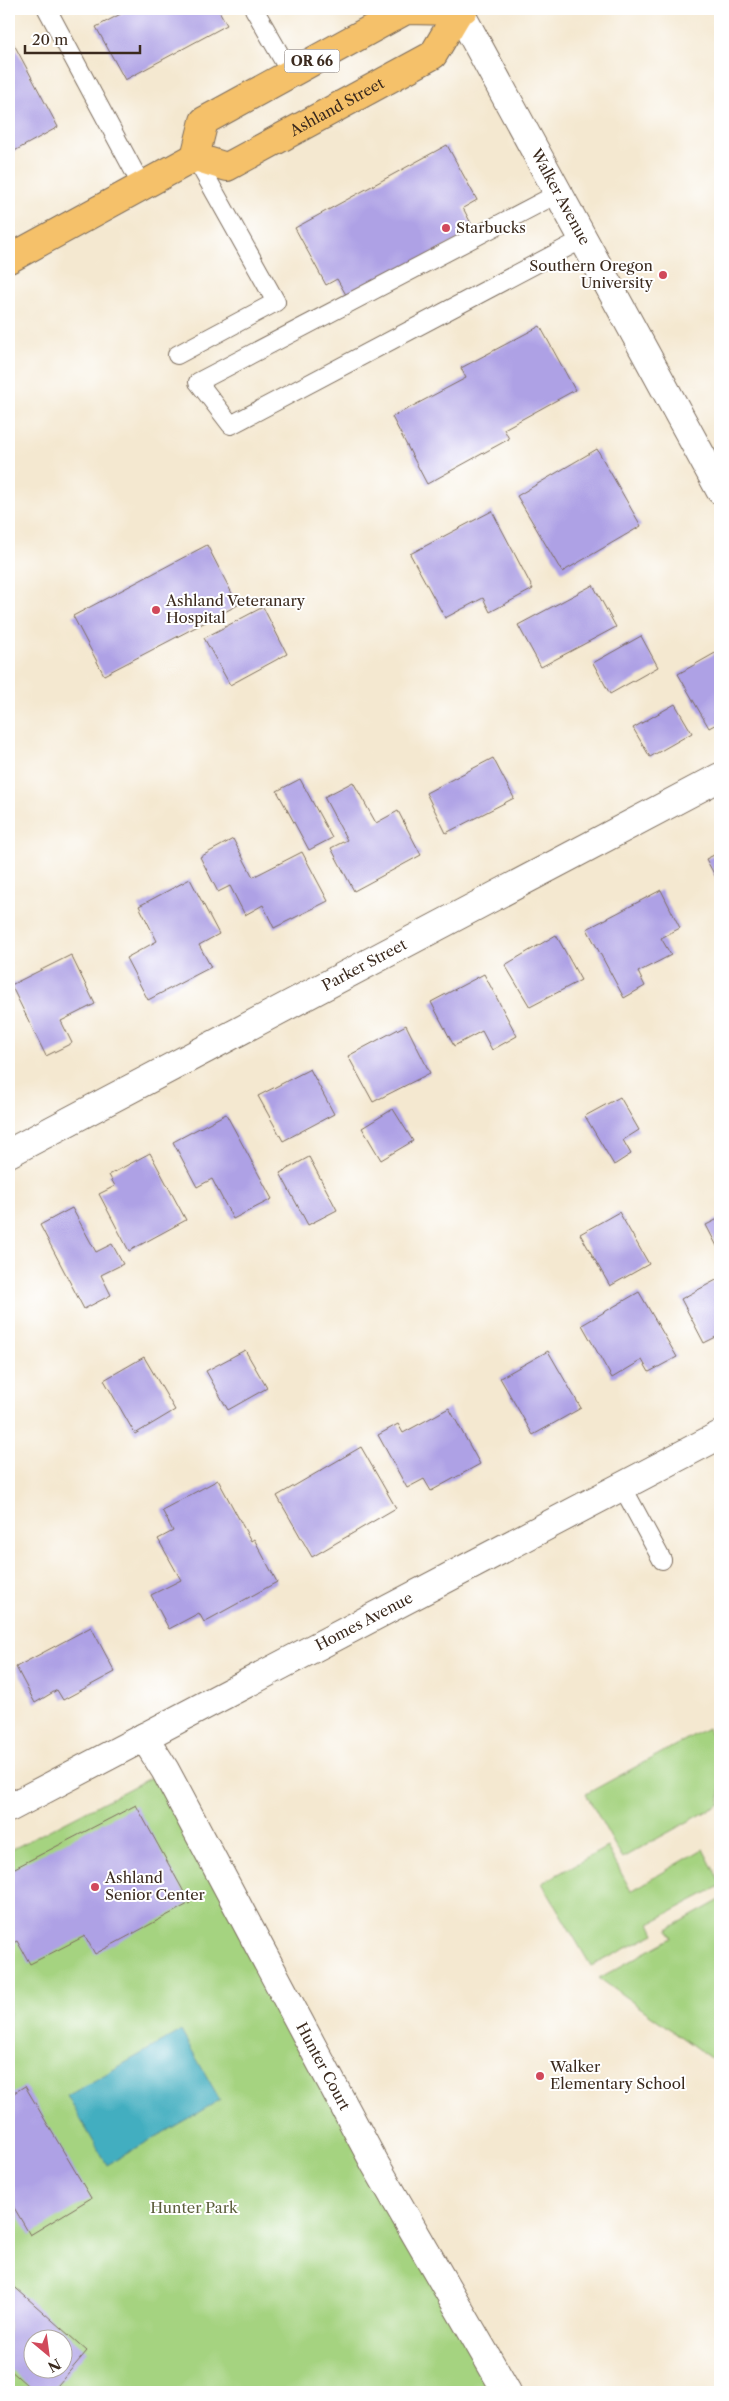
<svg xmlns="http://www.w3.org/2000/svg" width="729" height="2401" font-family="'Libre Caslon Text',serif">
<style>
.green{fill:#a5d380;stroke:#707e4f;fill-rule:evenodd}
.water{fill:#42aec0;stroke:#3e6c6f}
.building{fill:#aea1e5;fill-rule:evenodd}
.lines{fill:none;stroke-linecap:round;stroke-linejoin:round}
.service-casing{stroke:#7c6c5c;stroke-width:20}
.minor-casing{stroke:#7c6c5c;stroke-width:30}
.tertiary-casing{stroke:#7c6c5c;stroke-width:30}
.primary-casing{stroke:#7c6c5c;stroke-width:30}
.service{stroke:#fff;stroke-width:18}
.minor{stroke:#fff;stroke-width:28}
.tertiary{stroke:#fff;stroke-width:28}
.primary{stroke:#f5c16b;stroke-width:28}
.poi-dot{fill:#d1495b;stroke:#fff;stroke-width:2}
.labels{text-anchor:middle;stroke-width:4;stroke-linejoin:round;paint-order:stroke}
.shield{fill:#fff;stroke:#766a62;stroke-width:1}
.shield-label{font-size:14px;font-weight:bold;fill:#3b2a1e}
.street-label{font-size:15px;fill:#3b2a1e;stroke:#fff}
.poi-label{font-size:15px;fill:#3b2a1e;stroke:#fff;text-anchor:start}
.park-label{font-size:15px;fill:#5b5d3b;stroke:#fff}
</style>
<rect width="100%" height="100%" fill="#fff"/>
<filter id="ink" filterUnits="userSpaceOnUse"><feTurbulence type="fractalNoise" baseFrequency=".02" numOctaves="2"/><feDisplacementMap in="SourceGraphic" scale="10" xChannelSelector="R" yChannelSelector="G"/><feConvolveMatrix kernelMatrix="1 2 1 2 8 2 1 2 1" color-interpolation-filters="sRGB"/></filter>
<filter id="wash" filterUnits="userSpaceOnUse"><feTurbulence type="fractalNoise" baseFrequency=".0096" numOctaves="4" result="noise"/><feDisplacementMap in="SourceGraphic" scale="20" xChannelSelector="R" yChannelSelector="G"/><feGaussianBlur stdDeviation="1.12" result="paint"/><feColorMatrix in="noise" values="0 0 0 0 0 0 0 0 0 0 0 0 0 0 0 0 0 1.4 0 .05"/><feComposite in="paint" operator="in"/></filter>
<g filter="url(#wash)">
<rect width="100%" height="100%" fill="#f4e8d0"/>
<!-- green -->
<path class="green" d="M707 1728 720 1751V1804L622 1858 586 1794Z
M165 1770 504 2392H9V1851ZM32 2338H62V2368H32Z
M607 1847 631 1891 703 1849 720 1882V1886L650 1923 655 1934 591 1966 542 1883Z
M720 1900V2065L599 1978 672 1938 668 1929Z"/>
<!-- water -->
<path class="water" d="M181 2031 220 2100 107 2165 67 2096Z"/>
<g id="blocks">
<!-- building -->
<path class="building" d="M130 9H218L227 25 125 80 96 27Z
M9 35 58 127 9 154Z
M447 145 477 200 463 208 475 231 349 300 337 279 326 285 295 228Z
M540 326 575 390 504 429 509 439 427 484 392 417 466 378 461 368Z
M597 449 641 526 562 572 517 496Z
M492 511 533 589 490 612 483 598 445 618 410 554Z
M207 545 238 605 104 675 73 616Z
M593 585 616 627 541 667 518 625Z
M263 607 287 654 230 685 204 638Z
M641 636 658 667 610 694 593 663Z
M717 652 720 658V722L709 728 678 674Z
M675 704 692 733 650 757 633 728Z
M493 758 514 798 446 833 426 793Z
M300 779 332 838 309 850 277 791Z
M353 782 376 823 398 811 421 855 354 891 331 848 347 840 324 797Z
M233 839 253 877 302 852 328 901 274 928 263 905 245 915 230 886 218 892 200 857Z
M720 852V885L706 859Z
M190 879 219 934 199 945 211 967 148 1000 126 958 157 941 139 906Z
M661 890 680 928 661 938 671 955 638 972 645 986 624 998 587 929Z
M556 935 581 980 530 1007 505 965Z
M71 955 95 1004 61 1021 72 1043 46 1056 11 985Z
M484 974 517 1036 492 1050 482 1031 454 1046 431 1002Z
M406 1025 430 1073 373 1102 348 1056Z
M310 1069 334 1114 283 1141 258 1096Z
M620 1097 639 1130 623 1140 631 1154 614 1165 585 1116Z
M393 1109 413 1141 381 1160 362 1128Z
M226 1114 272 1199 233 1219 212 1179 197 1187 173 1142Z
M150 1153 186 1220 129 1251 99 1194 115 1186 109 1175Z
M309 1157 337 1210 308 1225 280 1173Z
M72 1208 96 1252 112 1244 123 1264 101 1275 111 1295 84 1309 40 1225Z
M619 1212 649 1264 610 1286 580 1234Z
M720 1218V1252L706 1225Z
M720 1278V1335L704 1343 681 1299Z
M639 1292 677 1357 649 1372 642 1360 612 1378 582 1325Z
M245 1350 267 1388 228 1410 206 1371Z
M548 1351 581 1408 533 1435 500 1378Z
M144 1357 175 1410 135 1434 104 1380Z
M449 1408 480 1464 431 1491 424 1479 407 1488 378 1435 398 1424 403 1433Z
M361 1447 396 1508 312 1557 277 1496Z
M218 1480 251 1541 254 1539 277 1582 204 1622 199 1613 169 1629 151 1595 181 1580 158 1539 173 1531 162 1510Z
M91 1627 115 1672 63 1700 57 1690 35 1703 16 1667Z
M136 1805 190 1903 95 1954 85 1936 30 1964 17 1941 9 1945V1871Z
M25 2086 91 2198 30 2235 9 2199V2096Z
M9 2282 87 2351 52 2392H35L9 2369ZM32 2338H62V2368H32Z"/>
</g>
</g>
<g filter="url(#ink)">
<use href="#blocks" fill-opacity="0" stroke="#7c6c5c" stroke-width="1"/>
<g class="lines">
<defs>
<path id="service" d="M47 9 142 186
M254 9 290 72
M557 194 198 382 231 425 583 239
M177 355 276 302 195 157
M622 1486 662 1560"/>
<g id="minor">
<path id="s1" d="M9 1153 720 777"/>
<path id="s2" d="M144 1737 165 1770 375 2164 507 2392"/>
<path id="s3" d="M9 1808 720 1435"/>
</g>
<g id="tertiary">
<path id="s4" d="M458 9 720 490"/>
</g>
<g id="primary">
<path d="M195 157 204 121 406 10 459 11 464 9"/>
<path id="s5" d="M9 259 195 157 227 167 433 55 459 11"/>
</g>
</defs>
<!-- service casing -->
<use href="#service" class="service-casing"/>
<!-- minor casing -->
<use href="#minor" class="minor-casing"/>
<!-- tertiary casing -->
<use href="#tertiary" class="tertiary-casing"/>
<!-- primary casing -->
<use href="#primary" class="primary-casing"/>
<!-- service -->
<use href="#service" class="service"/>
<!-- minor -->
<use href="#minor" class="minor"/>
<!-- tertiary -->
<use href="#tertiary" class="tertiary"/>
<!-- primary -->
<use href="#primary" class="primary"/>
</g>
</g>
<!-- markers -->
<g class="poi-dot">
<circle cx="446" cy="228" r="5"/>
<circle cx="663" cy="275" r="5"/>
<circle cx="156" cy="610" r="5"/>
<circle cx="95" cy="1887" r="5"/>
<circle cx="540" cy="2076" r="5"/>
</g>
<g class="labels">
<!-- shield labels -->
<rect class="shield" x="284.5" y="49.5" width="55" height="23" rx="4"/>
<g class="shield-label">
<text x="312" y="66">OR 66</text>
</g>
<!-- street labels -->
<g class="street-label">
<text dy="5" stroke="none"><textPath href="#s5" startOffset="371">Ashland Street</textPath></text>
<text dy="5" stroke="none"><textPath href="#s4" startOffset="214">Walker Avenue</textPath></text>
<text dy="5" stroke="none"><textPath href="#s1" startOffset="402">Parker Street</textPath></text>
<text dy="5" stroke="none"><textPath href="#s3" startOffset="401">Homes Avenue</textPath></text>
<text dy="5" stroke="none"><textPath href="#s2" startOffset="375">Hunter Court</textPath></text>
</g>
<!-- poi labels -->
<g class="poi-label">
<text x="456" y="233">Starbucks</text>
<text x="653" y="271" text-anchor="end">Southern Oregon<tspan x="653" dy="17">University</tspan></text>
<text x="166" y="606">Ashland Veteranary<tspan x="166" dy="17">Hospital</tspan></text>
<text x="105" y="1883">Ashland<tspan x="105" dy="17">Senior Center</tspan></text>
<text x="550" y="2072">Walker<tspan x="550" dy="17">Elementary School</tspan></text>
</g>
<!-- park labels -->
<g class="park-label">
<text x="194" y="2213">Hunter Park</text>
</g>
</g>
<!-- margin -->
<rect width="729" height="2401" fill="none" stroke="#fff" stroke-width="30"/>
<!-- north arrow -->
<g transform="translate(48 2354) rotate(151)"><circle r="24" fill="#ffffff" stroke="#b1aaa5"/>
<path d="M0-4L9 19L0 12L-9 19Z" fill="#d1495b"/>
<text y="-8" font-size="14" font-weight="bold" text-anchor="middle" fill="#3b2a1e">N</text>
</g>
<!-- scale -->
<path d="M25 45v8h115v-8" fill="none" stroke="#3b2a1e" stroke-width="2.5"/>
<text x="32" y="45" font-size="15" fill="#3b2a1e" stroke="#ffffff" stroke-width="4" paint-order="stroke">20 m</text>
</svg>
